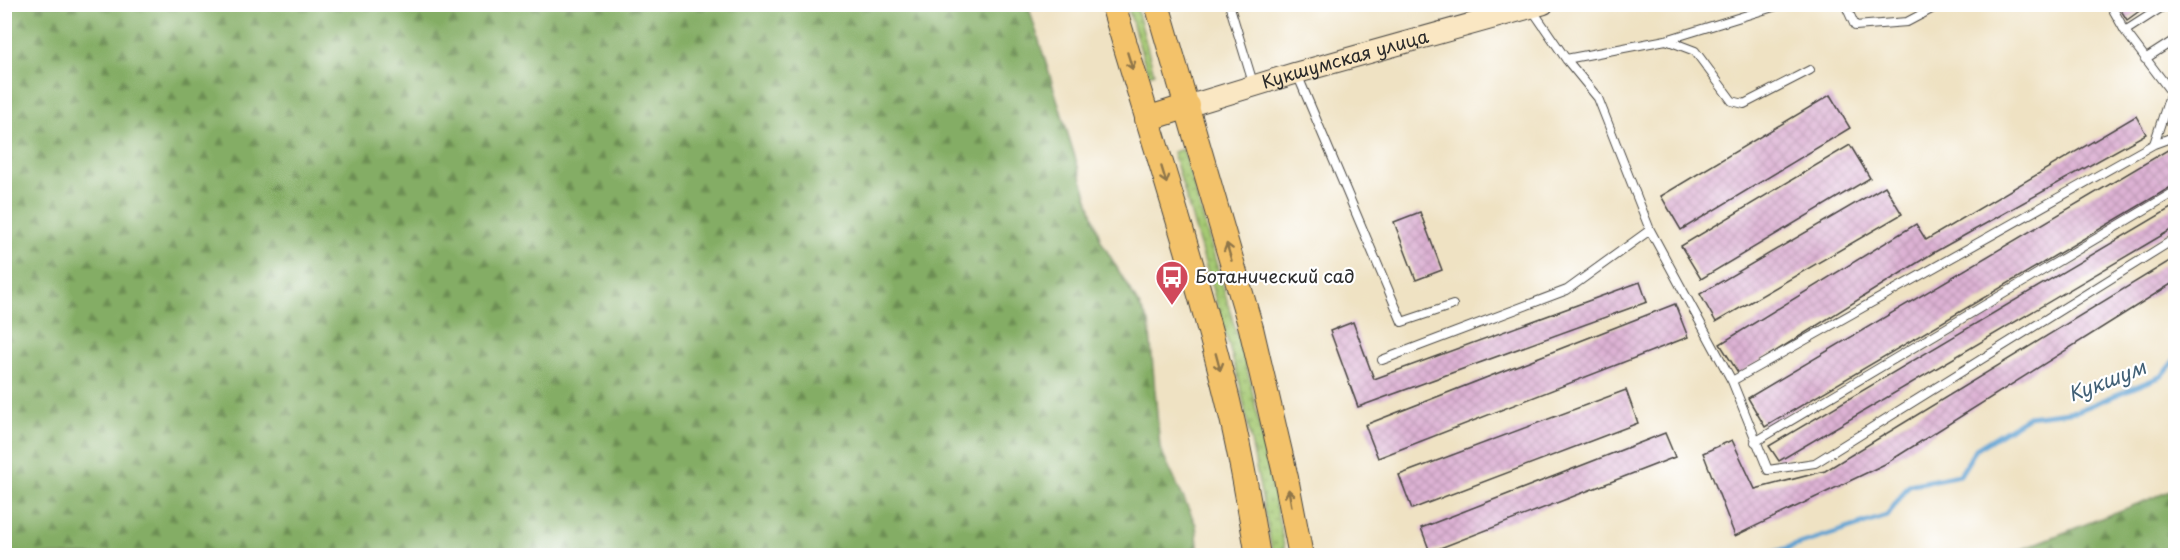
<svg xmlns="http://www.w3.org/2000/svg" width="2180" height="560" font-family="'Playpen Sans',sans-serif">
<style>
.grass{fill:url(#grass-dots);stroke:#687a4f;stroke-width:1.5}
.forest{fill:url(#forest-firs);stroke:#586c48;stroke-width:1.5}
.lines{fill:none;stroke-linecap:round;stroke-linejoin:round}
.stream{stroke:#5ca0d1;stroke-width:5}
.building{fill:url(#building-cross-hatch)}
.lane-casing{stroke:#484642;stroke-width:10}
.secondary-casing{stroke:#484642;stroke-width:23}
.primary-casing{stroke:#484642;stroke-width:26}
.lane{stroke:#fff;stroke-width:8}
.secondary{stroke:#fae7c3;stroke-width:21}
.primary{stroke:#f3c26a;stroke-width:24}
.oneway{stroke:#8f764a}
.labels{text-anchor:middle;stroke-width:4.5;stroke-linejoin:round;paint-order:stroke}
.street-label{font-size:18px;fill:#2b2b2b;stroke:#fff}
.poi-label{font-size:18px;fill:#2b2b2b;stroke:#fff;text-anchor:start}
.water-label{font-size:20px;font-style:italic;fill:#416076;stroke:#fff}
</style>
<defs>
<pattern id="grass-dots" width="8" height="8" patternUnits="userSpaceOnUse" patternTransform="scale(1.5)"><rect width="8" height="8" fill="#a5c973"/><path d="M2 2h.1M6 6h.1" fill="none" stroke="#87a35f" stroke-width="1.8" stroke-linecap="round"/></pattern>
<pattern id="forest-firs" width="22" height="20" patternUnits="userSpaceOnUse" patternTransform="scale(1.5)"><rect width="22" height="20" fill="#84ad65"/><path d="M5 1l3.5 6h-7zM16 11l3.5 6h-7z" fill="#6c8d53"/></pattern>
<pattern id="building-cross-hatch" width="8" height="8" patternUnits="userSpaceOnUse" patternTransform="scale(1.5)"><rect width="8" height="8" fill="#ddb2d4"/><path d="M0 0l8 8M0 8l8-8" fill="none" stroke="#be99b6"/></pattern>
</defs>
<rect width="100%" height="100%" fill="#fff"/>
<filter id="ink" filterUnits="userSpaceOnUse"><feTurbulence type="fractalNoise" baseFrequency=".0167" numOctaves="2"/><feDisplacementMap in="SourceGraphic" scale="12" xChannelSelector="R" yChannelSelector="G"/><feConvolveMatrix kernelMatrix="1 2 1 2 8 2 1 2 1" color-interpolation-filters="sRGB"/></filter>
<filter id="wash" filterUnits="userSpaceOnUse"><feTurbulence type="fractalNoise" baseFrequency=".008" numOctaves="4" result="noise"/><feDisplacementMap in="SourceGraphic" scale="24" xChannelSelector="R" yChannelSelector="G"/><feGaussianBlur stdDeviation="1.35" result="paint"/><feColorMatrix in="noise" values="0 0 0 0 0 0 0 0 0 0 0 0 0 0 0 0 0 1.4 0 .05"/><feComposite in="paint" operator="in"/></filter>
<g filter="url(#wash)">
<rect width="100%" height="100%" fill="#efe2c3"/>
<!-- grass -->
<path class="grass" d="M1127 5H1136L1154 73 1149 75 1146 67Z
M1183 149 1250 380 1286 555H1273L1240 384 1173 152Z"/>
<!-- forest -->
<path class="forest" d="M4 5H1028L1101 241 1149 322 1160 448 1196 525 1199 555H5Z
M2175 489V555H2007Z"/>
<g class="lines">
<!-- stream -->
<path class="stream" d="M1763 556 1887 516 1909 485 1960 475 1976 449 2028 417 2077 411 2162 376 2176 358"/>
</g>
<g id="blocks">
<!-- building -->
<path class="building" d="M2117 4H2149L2127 20Z
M1830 95 1850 128 1681 230 1661 196Z
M2136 116 2146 134 1933 253 1739 374 1720 344 1916 224 1926 240Z
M1850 145 1870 178 1701 279 1681 246Z
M2176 145V184L1765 427 1748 398Z
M1885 186 1902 214 1716 322 1700 294Z
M2176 205V227L1779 461 1769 446Z
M1420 212 1442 270 1416 280 1394 222Z
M2176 257V281L1885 464 1735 536 1703 453 1732 440 1755 489 1825 471Z
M1640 282 1647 302 1358 407 1330 331 1353 322 1374 379Z
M1675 304 1688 337 1378 458 1365 425Z
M1626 390 1638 423 1412 509 1399 475Z
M1665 433 1675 457 1430 552 1421 528Z"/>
</g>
</g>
<g filter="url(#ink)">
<use href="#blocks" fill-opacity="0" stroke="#484642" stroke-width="1.5"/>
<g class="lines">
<defs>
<path id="lane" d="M1229 4 1253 83
M1845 4 1855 26 1907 22 1941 4
M2110 4 2125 31 2171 92 2154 144 2176 136
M1531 8 1566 59 1598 98 1650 230 1732 381 1768 470 1815 463 2176 238
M2125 31 2167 4
M1666 40 1695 51 1732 101 1744 104 1810 70
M1566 59 1666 40 1783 4
M2145 59 2176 39
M1297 74 1402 322 1453 305
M1382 360 1567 290 1650 230
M1732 381 2154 144
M1755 442 2176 191"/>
<g id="secondary">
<path id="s1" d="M1188 106 1296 73 1543 4"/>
</g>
<path id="primary" d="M1113 4C1150 130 1191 254 1223 381 1238 439 1248 497 1258 556
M1157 4 1251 328 1286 478 1301 556
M1147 119 1188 106"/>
</defs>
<!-- lane casing -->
<use href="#lane" class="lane-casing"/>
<!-- secondary casing -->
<use href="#secondary" class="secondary-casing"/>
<!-- primary casing -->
<use href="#primary" class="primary-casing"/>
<!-- lane -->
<use href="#lane" class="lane"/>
<!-- secondary -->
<use href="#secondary" class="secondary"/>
<!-- primary -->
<use href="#primary" class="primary"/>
</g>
<!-- one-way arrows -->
<defs><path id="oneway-shaft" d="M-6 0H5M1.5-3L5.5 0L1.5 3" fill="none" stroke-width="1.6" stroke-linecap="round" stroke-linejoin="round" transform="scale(1.5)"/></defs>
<g class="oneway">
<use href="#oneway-shaft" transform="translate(1130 61) rotate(73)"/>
<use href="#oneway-shaft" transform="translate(1164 175) rotate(73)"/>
<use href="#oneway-shaft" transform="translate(1229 252) rotate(-106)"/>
<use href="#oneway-shaft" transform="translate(1218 362) rotate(75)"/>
<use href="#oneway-shaft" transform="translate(1290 498) rotate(-100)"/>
</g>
</g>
<!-- icons -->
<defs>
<symbol id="bus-pin" viewBox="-11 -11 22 30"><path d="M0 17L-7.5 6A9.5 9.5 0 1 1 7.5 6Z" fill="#d1495b" stroke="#fff"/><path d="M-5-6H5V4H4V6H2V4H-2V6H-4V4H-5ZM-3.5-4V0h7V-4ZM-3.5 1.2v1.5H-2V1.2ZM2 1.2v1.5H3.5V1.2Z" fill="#fff"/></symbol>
</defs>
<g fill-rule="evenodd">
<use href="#bus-pin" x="1153" y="258" width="38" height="52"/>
</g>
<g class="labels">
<!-- street labels -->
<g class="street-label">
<text dy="6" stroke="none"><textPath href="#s1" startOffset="164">Кукшумская улица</textPath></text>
</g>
<!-- poi labels -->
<g class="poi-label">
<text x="1195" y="283">Ботанический сад</text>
</g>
<!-- water labels -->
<g class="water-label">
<text transform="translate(2107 381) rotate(-21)" y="7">Кукшум</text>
</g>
</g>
<!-- margin -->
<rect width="2180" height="560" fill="none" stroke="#fff" stroke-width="24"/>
</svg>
